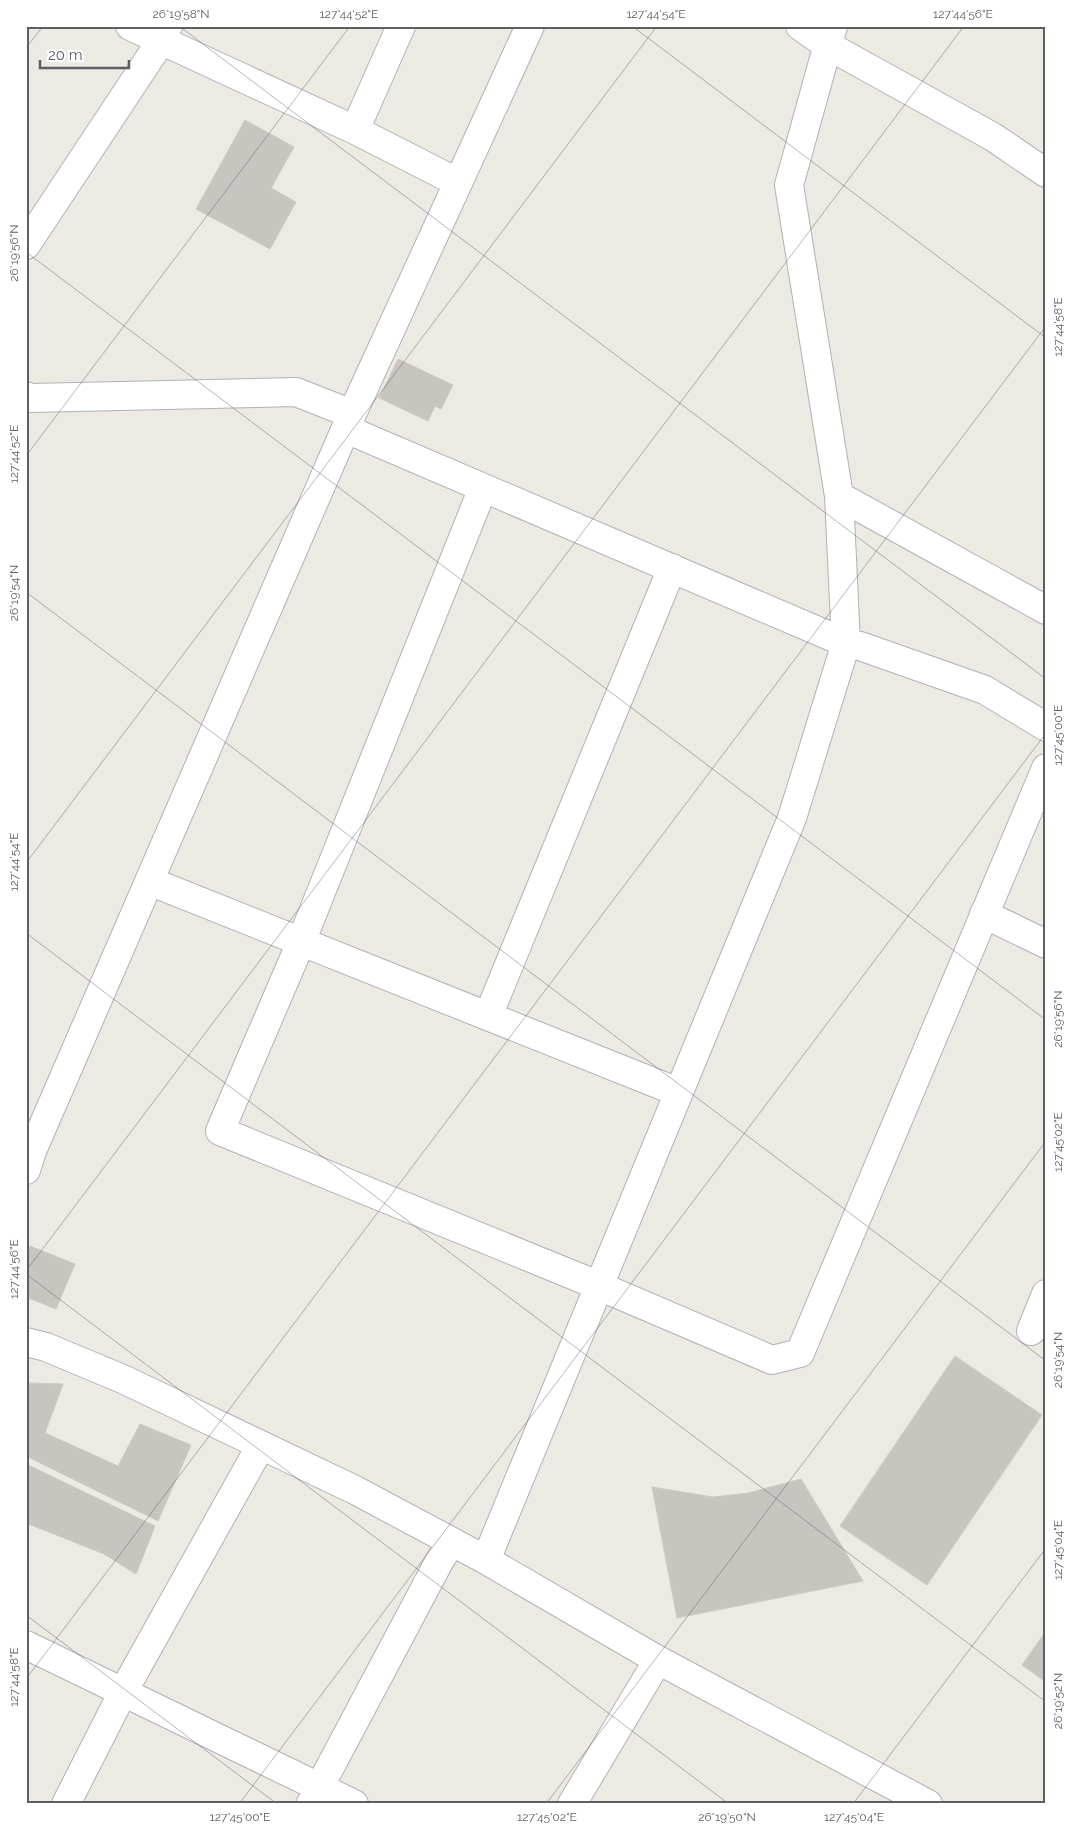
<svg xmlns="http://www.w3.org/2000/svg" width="1072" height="1830" font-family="Raleway,sans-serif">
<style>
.building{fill:#c8c4c0;stroke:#d1c9c2}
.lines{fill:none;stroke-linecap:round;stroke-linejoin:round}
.minor-casing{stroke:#afb2b5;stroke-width:30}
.minor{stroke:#fff;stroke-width:28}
.ticks{fill:none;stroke:#5b6063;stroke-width:1;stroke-opacity:0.45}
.neatline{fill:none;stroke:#5b6063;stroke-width:2}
.ticks-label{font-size:12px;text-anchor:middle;fill:#5b6063}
</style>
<rect width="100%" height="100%" fill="#ede9e3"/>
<!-- building -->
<path class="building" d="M245 120 294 147 271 188 296 202 270 249 196 209Z
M398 359 453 385 441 409 435 406 428 421 379 398Z
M30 1246 75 1264 56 1309 26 1297V1256Z
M955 1356 1042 1415 927 1585 840 1526Z
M26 1383 63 1384 45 1433 118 1466 140 1424 191 1445 158 1521 26 1456Z
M26 1464 155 1526 136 1574 104 1554 26 1523Z
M801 1479 863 1581 677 1618 652 1487 713 1497 748 1493Z
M1046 1631V1682L1022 1665Z"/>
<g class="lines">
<defs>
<path id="minor" d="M130 26 355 130 457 182
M800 26 827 45 993 137 1046 173
M355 130 401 26
M26 245 161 41 168 26
M26 396 31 398 296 392 352 414
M346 429 846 643 860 646 985 690 1046 727
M483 488 301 942 220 1131 585 1280 772 1360 800 1353 1046 768
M839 496 1046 610
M149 881 678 1092
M984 914 1046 944
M488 1016 672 568
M26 1170 32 1151 352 414 530 26
M1031 1331 1046 1294
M26 1342 46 1347 125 1380 355 1490 486 1560 658 1660 928 1804
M486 1560 792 818 846 643 839 496 789 185 833 26
M26 1645 354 1804
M311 1803 440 1560 451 1543
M66 1804 123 1692 261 1445
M572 1804 658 1660"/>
</defs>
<!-- minor casing -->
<use href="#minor" class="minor-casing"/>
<!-- minor -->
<use href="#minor" class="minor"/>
</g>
<!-- ticks -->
<path class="ticks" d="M179 26 1046 679M632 26 1046 338M26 48 43 26M26 252 1046 1020M26 456 350 26M26 592 1046 1361M26 863 657 26M26 933 1046 1702M26 1271 964 26M26 1274 729 1804M26 1615 277 1804M26 1679 1046 326M239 1804 1046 733M546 1804 1046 1141M853 1804 1046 1548"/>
<!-- border -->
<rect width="1072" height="1830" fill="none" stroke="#ffffff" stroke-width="55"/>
<!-- scale -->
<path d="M40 60v8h89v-8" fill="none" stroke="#5b6063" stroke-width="2.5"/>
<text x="48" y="60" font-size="15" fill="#5b6063" stroke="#ffffff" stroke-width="4" paint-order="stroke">20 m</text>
<rect x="28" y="28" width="1016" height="1774" class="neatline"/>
<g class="ticks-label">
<text x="181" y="18">26°19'58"N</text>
<text x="349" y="18">127°44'52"E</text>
<text x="656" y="18">127°44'54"E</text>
<text x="963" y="18">127°44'56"E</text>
<text transform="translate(14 253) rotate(-90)" y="4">26°19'56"N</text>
<text transform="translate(1058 327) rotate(-90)" y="4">127°44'58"E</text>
<text transform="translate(14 454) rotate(-90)" y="4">127°44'52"E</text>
<text transform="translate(14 593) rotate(-90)" y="4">26°19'54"N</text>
<text transform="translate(1058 735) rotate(-90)" y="4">127°45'00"E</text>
<text transform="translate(14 862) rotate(-90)" y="4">127°44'54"E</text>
<text transform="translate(1058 1019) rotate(-90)" y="4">26°19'56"N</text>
<text transform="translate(1058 1142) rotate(-90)" y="4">127°45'02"E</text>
<text transform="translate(14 1269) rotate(-90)" y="4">127°44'56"E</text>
<text transform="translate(1058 1360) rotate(-90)" y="4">26°19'54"N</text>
<text transform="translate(1058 1550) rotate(-90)" y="4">127°45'04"E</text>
<text transform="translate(14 1677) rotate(-90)" y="4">127°44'58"E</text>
<text transform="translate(1058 1701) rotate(-90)" y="4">26°19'52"N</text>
<text x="240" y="1821">127°45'00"E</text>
<text x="547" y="1821">127°45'02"E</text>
<text x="727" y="1821">26°19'50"N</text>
<text x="854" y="1821">127°45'04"E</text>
</g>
</svg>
